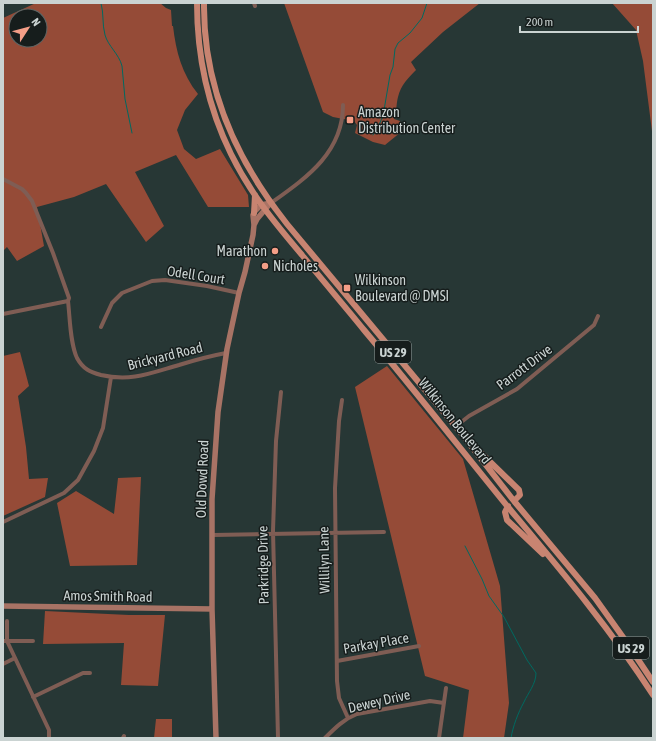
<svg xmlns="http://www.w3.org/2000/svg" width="656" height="741" font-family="'Asap Condensed',sans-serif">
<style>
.forest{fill:#954b37;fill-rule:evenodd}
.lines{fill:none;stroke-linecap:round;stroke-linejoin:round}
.stream{stroke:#006a61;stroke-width:1}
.street{stroke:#7f5d54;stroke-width:4}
.secondary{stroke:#a87365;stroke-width:5.5}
.primary{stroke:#c88471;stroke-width:6}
.poi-dot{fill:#f49e87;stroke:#161d1c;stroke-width:1.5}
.labels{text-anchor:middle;stroke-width:3;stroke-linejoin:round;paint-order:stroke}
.shield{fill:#161d1c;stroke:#949c9b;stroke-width:1}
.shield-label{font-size:13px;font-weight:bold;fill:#cad3d2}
.poi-label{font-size:14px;fill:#cad3d2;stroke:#161d1c;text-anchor:start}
.street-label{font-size:14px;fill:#cad3d2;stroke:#161d1c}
</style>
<rect width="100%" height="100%" fill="#273735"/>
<!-- forest -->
<path class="forest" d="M36 3H160L166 8 171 10 172 26H173C176 52 182 74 198 94L185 110 177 130 184 149 196 159 220 149 248 195 249 207H208L176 155 135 172 164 226 146 242 106 184 74 197 37 207 44 246 17 261 7 247 3 251V18ZM16 16H40V40H16Z
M284 3H480L443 32 411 62 416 70C408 78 401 85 398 97 396 104 397 112 394 119L400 121 402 125 401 132 385 145 373 142 355 133 357 125 354 121 333 117 323 112Z
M612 3H653V139L643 61 636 30Z
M20 352 29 386 18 396 26 447 29 479 48 478 45 497 3 516V356Z
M387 366 463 459 500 586 509 703 504 738H463L469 690 425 676 355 387Z
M141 477 137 565 70 566 57 503 76 491 114 514 118 478Z
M45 611 129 615H165L158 686 121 685 124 643 43 644Z
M156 719H172V738H154Z"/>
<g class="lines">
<!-- stream -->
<path class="stream" d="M101 3C104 14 102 24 105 35 108 46 119 54 122 66L125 99 132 133
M373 135 378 127 383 116 390 75 393 67 395 49 398 43 410 33 422 18 427 3
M465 546 482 579 489 596 504 617 527 660 536 673C536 684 528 693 524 702 518 713 513 726 511 738"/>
<!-- street -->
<path class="street" d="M254 3 255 6
M3 179 22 189 26 193 32 201 53 253 69 298 68 301C70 318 70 343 77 358 83 369 90 372 101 375 131 382 151 373 179 365 195 360 210 356 226 353
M271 203C306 178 343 153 343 105
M3 314 68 301
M101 327 112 303 122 293 152 281 165 280 207 286 239 293
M342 400 339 421 335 488 337 681 339 698 348 718
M455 427 469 416 517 389 594 325 598 316
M3 522 64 493 78 480 94 451 103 428 111 377
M213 535 384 532
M7 621V641L49 730V738
M3 641H33
M337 661 419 646
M3 664 15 658
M33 697 83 673H90
M123 738 124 736
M278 738 273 531 276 441 281 392
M325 738C335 728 344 719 357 714L430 701 444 703
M439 738 446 688"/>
<!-- secondary -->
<path class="secondary" d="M254 225 257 219 268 206
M3 606 212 609
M216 738 212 609V499L218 412 227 349 239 293 245 272 253 235 254 225 253 215 255 211 261 205 271 203"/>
<!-- primary -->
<path class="primary" d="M197 3C197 56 208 107 231 154 250 193 274 222 302 255 322 280 343 304 364 330 413 388 460 448 508 507 559 568 610 628 653 695
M204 3C203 86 236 160 287 224L461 433 514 501 595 598 625 640 653 682
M254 213 255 195
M480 452 519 490 520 495 514 501
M508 506 505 512 507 520 543 554"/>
</g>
<!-- markers -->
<g class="poi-dot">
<rect x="346" y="116" width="8" height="8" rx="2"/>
<circle cx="275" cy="251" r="4"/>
<circle cx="265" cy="266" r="4"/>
<rect x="343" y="284" width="8" height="8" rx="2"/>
</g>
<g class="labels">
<!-- shield labels -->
<g class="shield">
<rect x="375" y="341" width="36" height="22" rx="3"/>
<rect x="613" y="637" width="36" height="22" rx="3"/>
</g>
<g class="shield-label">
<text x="393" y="357">US 29</text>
<text x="631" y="653">US 29</text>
</g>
<!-- poi labels -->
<g class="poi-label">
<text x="358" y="117">Amazon<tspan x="358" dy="16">Distribution Center</tspan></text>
<text x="267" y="256" text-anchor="end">Marathon</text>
<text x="273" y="271">Nicholes</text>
<text x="355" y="285">Wilkinson<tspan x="355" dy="16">Boulevard @ DMSI</tspan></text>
</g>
<!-- street labels -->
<g class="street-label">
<text transform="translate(196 275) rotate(9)" y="5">Odell Court</text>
<text transform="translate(165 356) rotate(-14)" y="5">Brickyard Road</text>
<text transform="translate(524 367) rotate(-37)" y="5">Parrott Drive</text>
<text transform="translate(455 421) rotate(51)" y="5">Wilkinson Boulevard</text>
<text transform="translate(202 479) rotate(-88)" y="5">Old Dowd Road</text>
<text transform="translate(324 560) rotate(-91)" y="5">Willilyn Lane</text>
<text transform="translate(263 565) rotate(-91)" y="5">Parkridge Drive</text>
<text transform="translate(108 596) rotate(1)" y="5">Amos Smith Road</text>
<text transform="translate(376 643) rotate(-10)" y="5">Parkay Place</text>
<text transform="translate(379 701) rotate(-13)" y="5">Dewey Drive</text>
</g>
</g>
<!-- border -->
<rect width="656" height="741" fill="none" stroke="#cad3d2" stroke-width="8"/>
<!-- north arrow -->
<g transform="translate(28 28) rotate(54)"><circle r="19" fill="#161d1c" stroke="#5e6665"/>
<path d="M0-3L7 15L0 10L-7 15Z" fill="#f49e87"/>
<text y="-6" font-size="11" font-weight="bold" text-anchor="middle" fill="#cad3d2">N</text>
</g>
<!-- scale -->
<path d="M520 26v6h118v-6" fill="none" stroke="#cad3d2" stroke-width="2"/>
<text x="526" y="26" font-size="12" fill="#cad3d2" stroke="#161d1c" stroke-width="3" paint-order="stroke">200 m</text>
</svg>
